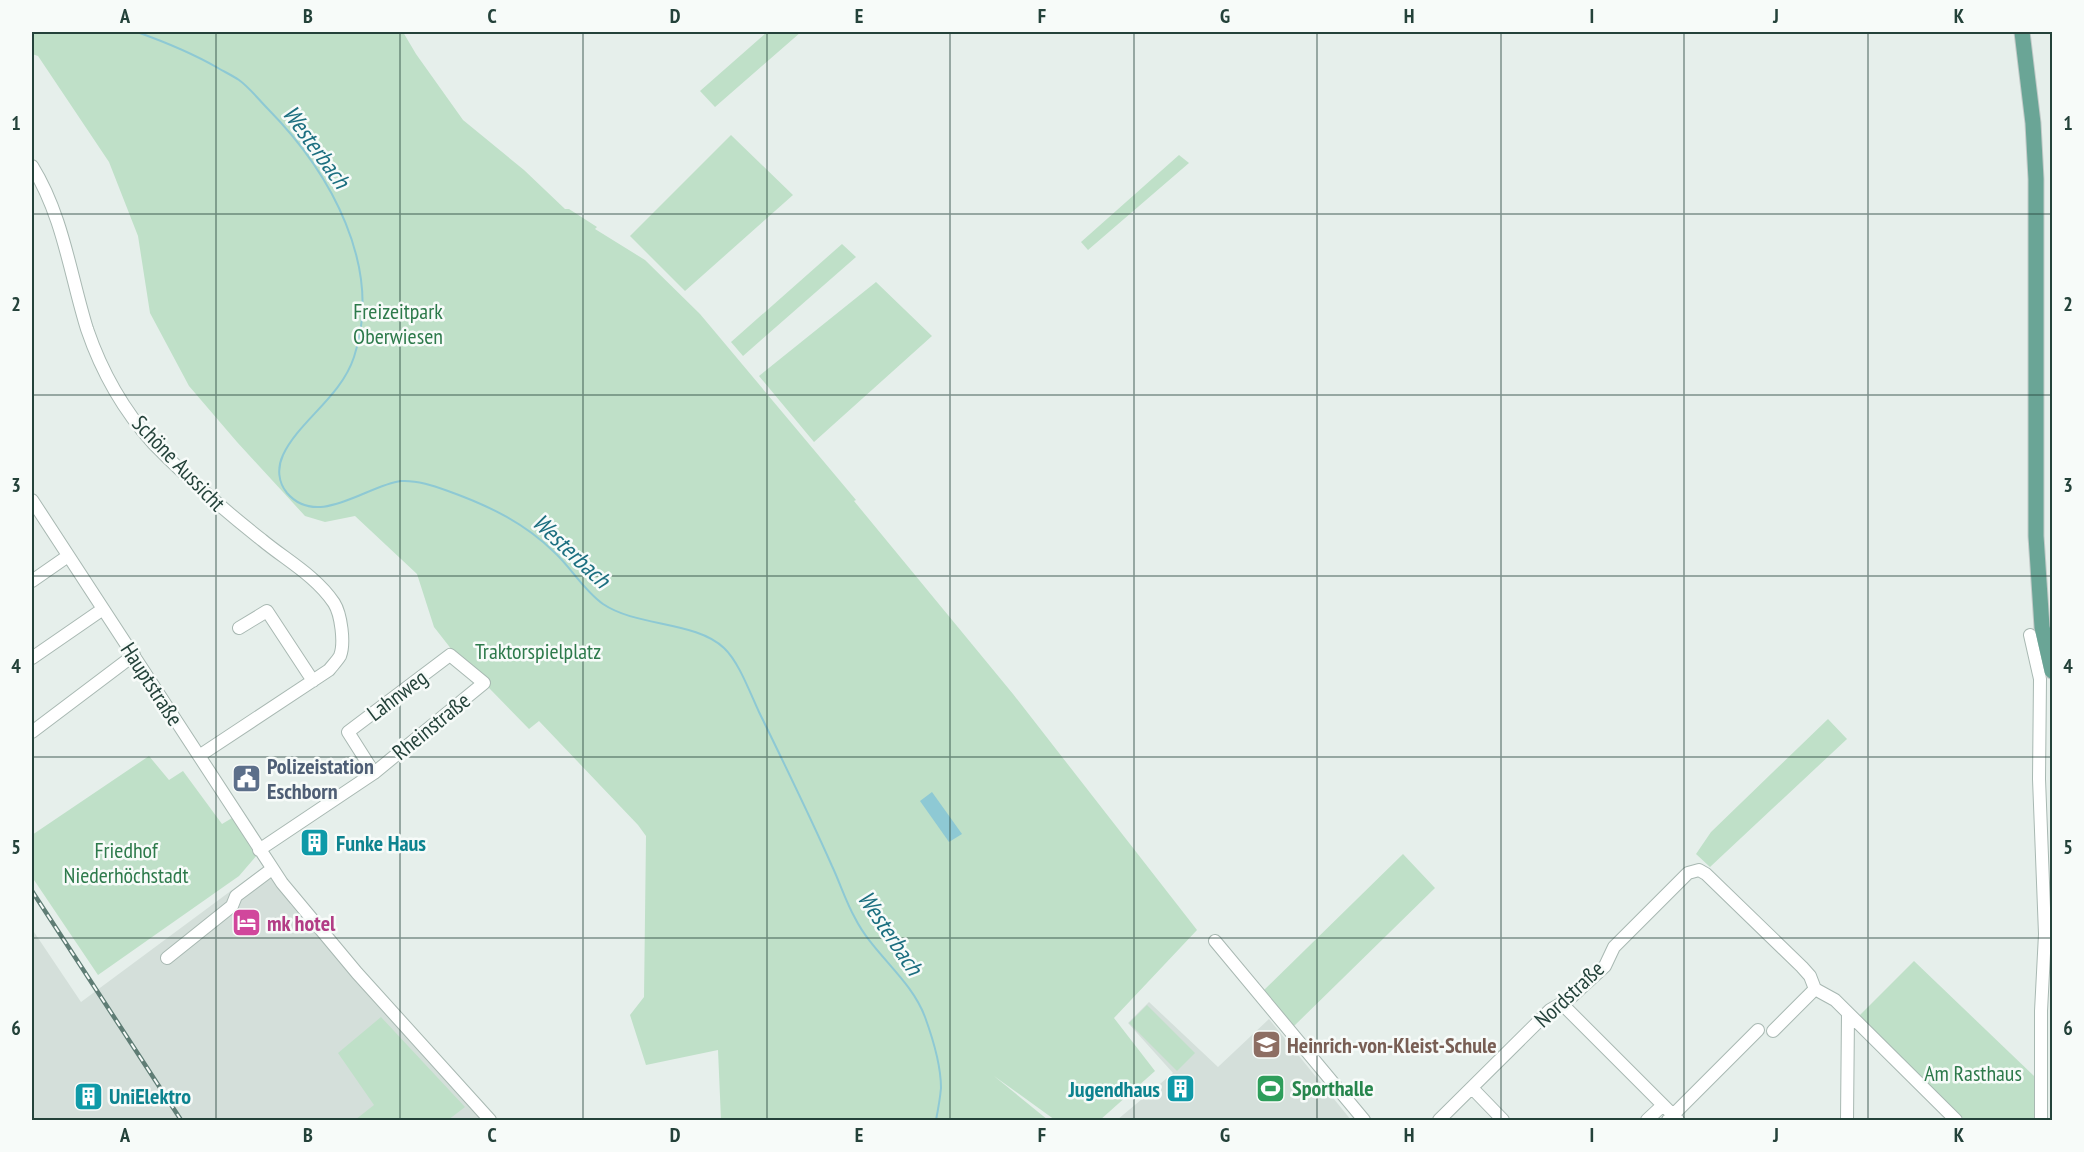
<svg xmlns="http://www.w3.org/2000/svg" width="2084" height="1152" font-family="'PT Sans Narrow',sans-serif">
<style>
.built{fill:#d4dfda}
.green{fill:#bfe0c8}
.water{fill:#8ec9d4}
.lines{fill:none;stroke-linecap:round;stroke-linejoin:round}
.stream{stroke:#8ec9d4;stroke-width:2}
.minor-casing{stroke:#a8b8b2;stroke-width:14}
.major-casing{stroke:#c2cac8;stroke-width:17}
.minor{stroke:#fff;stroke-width:12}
.major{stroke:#6aa596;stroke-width:15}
.rail-casing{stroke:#5f7d75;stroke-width:4.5}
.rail{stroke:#f7fbf9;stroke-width:2;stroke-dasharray:7;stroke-linecap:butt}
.grid{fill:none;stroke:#24423a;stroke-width:1.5;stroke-opacity:0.55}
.labels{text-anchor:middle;stroke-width:5;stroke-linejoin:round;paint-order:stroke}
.park-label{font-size:22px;fill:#2d7a4b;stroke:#f7fbf9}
.street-label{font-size:22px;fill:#24423a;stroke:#f7fbf9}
.service-label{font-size:22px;font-weight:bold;fill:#4e5e75;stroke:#f7fbf9;text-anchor:start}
.culture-label{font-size:22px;font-weight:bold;fill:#0d838f;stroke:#f7fbf9;text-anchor:start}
.hotel-label{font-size:22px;font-weight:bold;fill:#b23c85;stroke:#f7fbf9;text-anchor:start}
.education-label{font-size:22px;font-weight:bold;fill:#785e54;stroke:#f7fbf9;text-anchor:start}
.leisure-label{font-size:22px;font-weight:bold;fill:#27864d;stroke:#f7fbf9;text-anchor:start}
.water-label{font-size:24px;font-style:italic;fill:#1c6f80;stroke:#f7fbf9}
.neatline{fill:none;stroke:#24423a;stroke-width:2}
.grid-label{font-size:20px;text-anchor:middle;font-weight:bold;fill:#24423a}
</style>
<rect width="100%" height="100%" fill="#e6efeb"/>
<!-- built -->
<path class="built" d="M267 864 294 901 290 904 480 1117 475 1120H32V929L81 1002Z
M1149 1002 1218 1067 1269 1019 1351 1120H1117L1173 1073 1128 1023Z"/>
<!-- green -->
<path class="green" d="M32 32H403L416 54 463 120 524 170 565 209H569L597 227 595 229 645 260 700 314 856 500 854 501 1013 694 1197 930 1114 1018 1155 1071 1100 1120H1055L994 1076 1048 1120H832L830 1119V1120H721L718 1050 646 1065 630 1015 644 997 646 836 638 825 539 721 529 729 452 650 434 627 417 574 355 516 325 522 305 516 237 442 189 386 150 313 138 236 109 162 38 56 32 54Z
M767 32H801L715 107 700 91Z
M731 135 793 195 685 291 630 236Z
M1179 155 1189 163 1088 250 1081 242Z
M842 244 856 257 743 356 731 342Z
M876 282 932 336 814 442 759 376Z
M1828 719 1847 739 1710 867 1696 854 1711 832Z
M149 756 169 780 183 771 222 824 232 818 257 855 239 876 98 975 32 877V835Z
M1403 854 1435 888 1293 1027 1264 990Z
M1914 961 2034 1076V1120H1965L1859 1016Z
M1147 1005 1195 1053 1177 1071 1129 1023Z
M381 1017 465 1107 448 1120H355L374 1105 338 1053Z"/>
<!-- water -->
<path class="water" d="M932 792 962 834 949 842 920 801Z"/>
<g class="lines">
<!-- stream -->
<path class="stream" d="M137 32C165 42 192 53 218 68 225 72 233 76 239 80 250 88 259 100 268 109 330 172 384 267 354 357 341 397 299 421 283 455 277 468 278 482 287 493 318 529 367 485 401 481 417 480 434 486 448 491 487 505 523 522 553 551 571 567 583 590 603 604 637 627 696 621 724 648 739 662 750 693 759 712 784 763 809 814 832 866 840 883 846 902 855 918 873 954 911 979 925 1017 933 1039 941 1065 941 1088 940 1099 938 1110 936 1120"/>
<defs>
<path id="minor" d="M32 166C63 216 70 274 87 329 101 370 124 411 153 443 187 478 224 510 262 540 286 560 316 576 334 603 341 614 345 643 340 656 337 661 332 666 329 670L199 756
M32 500 282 883 357 973 490 1120
M32 581 68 556
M239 628 267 611 313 681
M2030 635 2040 679 2039 779 2045 934 2041 1011V1120
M32 658 103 609
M32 732 134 655
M259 850 374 773 484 683 450 655 348 732 374 773
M1215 941 1364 1120
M167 958 232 906 236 896 272 869
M1562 1004 1678 1120
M1773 1031 1815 989
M1472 1088 1503 1120
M1439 1120 1550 1010 1569 999 1605 966 1614 947 1688 873 1699 870 1706 874 1802 967 1810 976 1815 989 1835 1000 1956 1120
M1647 1120 1662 1106
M1668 1120 1758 1030
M1847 1120 1848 1014"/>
<path id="major" d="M2022 32 2033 123 2036 179V536L2042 627 2052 671"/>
</defs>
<!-- minor casing -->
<use href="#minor" class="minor-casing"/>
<!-- major casing -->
<use href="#major" class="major-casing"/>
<!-- minor -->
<use href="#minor" class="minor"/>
<!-- major -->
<use href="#major" class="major"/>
<defs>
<path id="rail" d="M32 891 181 1120"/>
</defs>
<!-- rail casing -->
<use href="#rail" class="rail-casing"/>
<!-- rail -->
<use href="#rail" class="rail"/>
</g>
<!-- grid -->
<path class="grid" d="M216 32V1120M400 32V1120M583 32V1120M767 32V1120M950 32V1120M1134 32V1120M1317 32V1120M1501 32V1120M1684 32V1120M1868 32V1120M32 214H2052M32 395H2052M32 576H2052M32 757H2052M32 938H2052"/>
<!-- icons -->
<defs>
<symbol id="civic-square" viewBox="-11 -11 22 22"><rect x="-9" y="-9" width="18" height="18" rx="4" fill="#5c6f8a" stroke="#f7fbf9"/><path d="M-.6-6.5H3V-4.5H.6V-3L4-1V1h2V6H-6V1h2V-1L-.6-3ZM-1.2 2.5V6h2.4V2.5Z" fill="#fff"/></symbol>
<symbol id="building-square" viewBox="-11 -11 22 22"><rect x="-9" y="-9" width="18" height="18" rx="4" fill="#0f9aa8" stroke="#f7fbf9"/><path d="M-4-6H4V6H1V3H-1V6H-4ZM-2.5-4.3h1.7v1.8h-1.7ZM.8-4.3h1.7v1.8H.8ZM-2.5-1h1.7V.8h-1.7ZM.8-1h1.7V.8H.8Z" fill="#fff"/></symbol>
<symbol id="hotel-square" viewBox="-11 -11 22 22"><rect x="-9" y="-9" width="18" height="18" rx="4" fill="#d1479c" stroke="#f7fbf9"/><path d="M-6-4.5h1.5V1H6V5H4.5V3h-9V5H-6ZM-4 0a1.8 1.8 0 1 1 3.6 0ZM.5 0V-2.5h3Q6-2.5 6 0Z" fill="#fff"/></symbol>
<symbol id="school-square" viewBox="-11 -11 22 22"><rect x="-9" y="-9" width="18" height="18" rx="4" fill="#8d6e63" stroke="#f7fbf9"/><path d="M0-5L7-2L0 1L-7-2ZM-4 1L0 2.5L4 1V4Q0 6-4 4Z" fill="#fff"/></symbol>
<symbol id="stadium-square" viewBox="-11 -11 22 22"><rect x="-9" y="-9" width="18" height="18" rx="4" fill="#2e9e5b" stroke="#f7fbf9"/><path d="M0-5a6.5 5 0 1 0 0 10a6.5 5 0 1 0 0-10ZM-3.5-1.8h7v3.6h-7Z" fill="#fff"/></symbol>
</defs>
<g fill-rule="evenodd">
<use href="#civic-square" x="230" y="762" width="33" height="33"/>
<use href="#building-square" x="298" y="826" width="33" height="33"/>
<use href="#hotel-square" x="230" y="906" width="33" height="33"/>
<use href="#school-square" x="1250" y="1028" width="33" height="33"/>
<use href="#stadium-square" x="1254" y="1072" width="33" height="33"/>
<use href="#building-square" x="1164" y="1072" width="33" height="33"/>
<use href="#building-square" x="72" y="1080" width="33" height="33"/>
</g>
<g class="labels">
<!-- park labels -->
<g class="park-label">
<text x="398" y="319">Freizeitpark<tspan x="398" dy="25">Oberwiesen</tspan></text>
<text x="538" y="659">Traktorspielplatz</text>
<text x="126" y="858">Friedhof<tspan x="126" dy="25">Niederhöchstadt</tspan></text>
<text x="1973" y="1081">Am Rasthaus</text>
</g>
<!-- street labels -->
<g class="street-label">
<text transform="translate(179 463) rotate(46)" y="8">Schöne Aussicht</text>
<text transform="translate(152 684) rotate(57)" y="8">Hauptstraße</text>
<text transform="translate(397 695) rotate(-37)" y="8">Lahnweg</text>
<text transform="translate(431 726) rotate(-39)" y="8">Rheinstraße</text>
<text transform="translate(1569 994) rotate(-43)" y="8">Nordstraße</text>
</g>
<!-- service labels -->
<g class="service-label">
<text x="267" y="774">Polizeistation<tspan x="267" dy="25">Eschborn</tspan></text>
</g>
<!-- culture labels -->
<g class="culture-label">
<text x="336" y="851">Funke Haus</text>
<text x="1160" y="1097" text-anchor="end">Jugendhaus</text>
<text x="109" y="1104">UniElektro</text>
</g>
<!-- hotel labels -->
<g class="hotel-label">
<text x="267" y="931">mk hotel</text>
</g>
<!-- education labels -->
<g class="education-label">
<text x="1287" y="1053">Heinrich-von-Kleist-Schule</text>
</g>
<!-- leisure labels -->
<g class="leisure-label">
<text x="1292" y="1096">Sporthalle</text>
</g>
<!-- water labels -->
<g class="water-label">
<text transform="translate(316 147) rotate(54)" y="8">Westerbach</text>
<text transform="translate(571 551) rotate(43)" y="8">Westerbach</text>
<text transform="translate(890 933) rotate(56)" y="8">Westerbach</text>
</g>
</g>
<!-- border -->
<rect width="2084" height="1152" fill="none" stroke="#f7fbf9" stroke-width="66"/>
<rect x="33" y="33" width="2018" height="1086" class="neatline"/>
<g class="grid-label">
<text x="125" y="23">A</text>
<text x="308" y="23">B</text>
<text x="492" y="23">C</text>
<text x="675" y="23">D</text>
<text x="859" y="23">E</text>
<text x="1042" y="23">F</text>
<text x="1225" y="23">G</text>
<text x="1409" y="23">H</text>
<text x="1592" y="23">I</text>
<text x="1776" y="23">J</text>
<text x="1959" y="23">K</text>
<text x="16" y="130">1</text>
<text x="2068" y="130">1</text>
<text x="16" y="311">2</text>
<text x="2068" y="311">2</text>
<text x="16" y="492">3</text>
<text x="2068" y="492">3</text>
<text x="16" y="673">4</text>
<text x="2068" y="673">4</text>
<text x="16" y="854">5</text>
<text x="2068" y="854">5</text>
<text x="16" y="1035">6</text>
<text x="2068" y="1035">6</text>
<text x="125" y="1142">A</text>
<text x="308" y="1142">B</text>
<text x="492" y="1142">C</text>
<text x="675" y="1142">D</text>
<text x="859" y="1142">E</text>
<text x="1042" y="1142">F</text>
<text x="1225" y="1142">G</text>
<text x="1409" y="1142">H</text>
<text x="1592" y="1142">I</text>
<text x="1776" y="1142">J</text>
<text x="1959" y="1142">K</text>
</g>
</svg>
